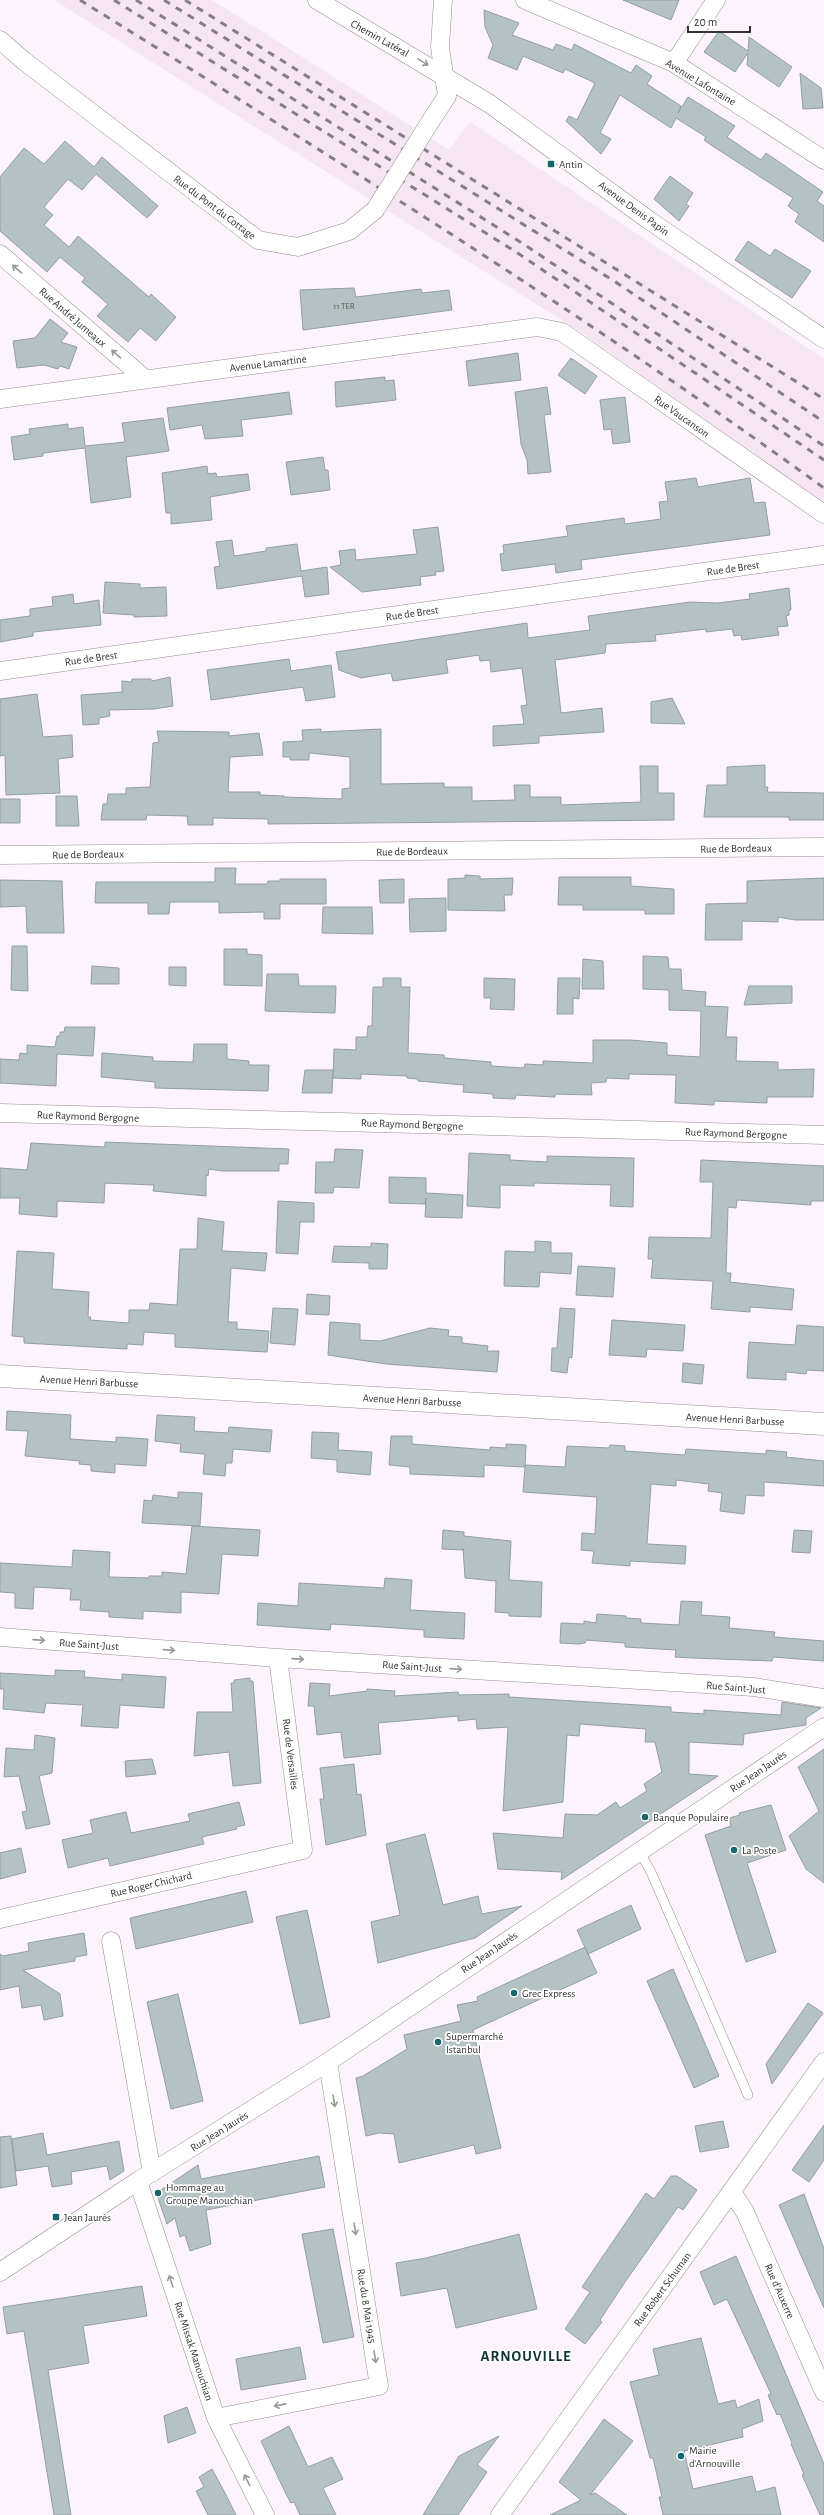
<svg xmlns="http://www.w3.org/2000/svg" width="824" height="2515" font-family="'Alegreya Sans',sans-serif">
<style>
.built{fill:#f6e5f3}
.building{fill:#b4c2c3;stroke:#929fa0}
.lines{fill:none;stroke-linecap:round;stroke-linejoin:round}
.lane-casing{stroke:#958c94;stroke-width:10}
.street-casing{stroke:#958c94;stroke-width:19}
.secondary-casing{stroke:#958c94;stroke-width:23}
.lane{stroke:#fff;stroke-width:9}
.street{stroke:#fff;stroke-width:18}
.secondary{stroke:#fff;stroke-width:22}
.rail{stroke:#857f84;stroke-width:3;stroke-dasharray:7 7;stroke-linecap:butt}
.street-bridge-casing{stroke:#958c94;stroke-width:19;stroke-linecap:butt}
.street-bridge{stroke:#fff;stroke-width:18}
.oneway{stroke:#9a989a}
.poi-dot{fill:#18666c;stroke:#fff;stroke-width:1.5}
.labels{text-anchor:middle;stroke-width:3.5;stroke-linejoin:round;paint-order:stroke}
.number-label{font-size:9px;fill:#555658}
.street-label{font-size:11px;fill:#353235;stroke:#fff}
.poi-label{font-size:11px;fill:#353235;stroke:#fff;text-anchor:start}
.district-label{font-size:15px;font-weight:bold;letter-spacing:1px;fill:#103336;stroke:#fff}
</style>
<rect width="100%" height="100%" fill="#fdf3fc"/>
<!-- built -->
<path class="built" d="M54 0H212L449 150 470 122 824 359V504L582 333Z"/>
<!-- building -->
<path class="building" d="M623 0H679L671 20Z
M484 10 519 23 512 35 553 50 556 44 572 50 574 44 631 73 636 65 652 76 647 84 681 106 678 113 688 97 735 126 727 137 761 160 766 153 823 192 817 201 824 206V242L795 222 799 214 788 206 793 198 711 145 704 140 706 137 676 118 671 128 620 95 600 133 611 139 601 154 566 121 569 116 577 120 595 83 565 69 563 73 523 56 517 70 488 58 493 45 485 27Z
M719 31 748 51 749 37 792 67 779 87 747 65 748 53 735 72 704 52Z
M800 73 821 88 823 108 803 109Z
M65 141 94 167 102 157 158 206 147 218 96 174 82 190 68 179 44 207 53 215 44 225 69 247 78 236 149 297 151 294 176 317 156 341 140 328 128 342 97 316 108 304 82 282 85 278 60 257 47 272 0 231V177L24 148 44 164Z
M670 176 693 193 686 204 689 206 679 221 654 199Z
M748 241 770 256 775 249 811 271 792 298 735 260Z
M354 288 356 297 421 289 422 293 449 290 452 310 303 330 300 290Z
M50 319 68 333 61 342 77 347 69 369 60 366 58 369 44 365 17 368 13 341 35 338Z
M518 353 521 380 469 386 466 361Z
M571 358 597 376 585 394 558 375Z
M385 377V381L394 380 396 400 336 407 335 382Z
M547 387 551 414 544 415 551 472 528 474 527 460 521 444 515 392Z
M289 392 292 414 241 420 243 436 205 439 202 425 170 430 167 408Z
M625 397 630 442 613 444 611 429 604 430 600 400Z
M163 418 169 451 126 457 131 497 91 503 85 448 43 453V456L14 460 11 437 30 434 29 429 68 424V429L83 427 85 446 125 442 122 423Z
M323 457 325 470H328L330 490 291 495 286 462Z
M207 466 208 474 216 473 217 477 248 474 250 490 210 497 212 520 171 524V513H166L162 473Z
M696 478 698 487 750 478 754 503 765 502 770 535 581 560 582 569 556 573 555 564 502 571 500 554 504 553 503 545 568 536 566 526 624 518 625 524 661 519 659 502 668 501 665 482Z
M438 527 444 571 435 572 436 575 420 577 421 585 362 592 330 567 341 565 339 551 355 549 356 560 417 554 413 530Z
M232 540 234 556 266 551V548L297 544 301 571 327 567 329 594 305 597 302 576 217 589 214 567 220 566 216 542Z
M105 582 140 584V588L166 587 167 616 134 617V615L103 613Z
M789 588 791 610H789V615L786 616 788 626 777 627 779 635 742 640 741 635 734 636 732 629 706 632V629L655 635 656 641 606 644 605 653 555 660 561 713 602 708 604 732 539 736V743L493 746V726L524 724 521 706 527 705 522 668 491 672 490 660 480 661 479 655 446 660 448 673 393 681 391 673 361 678 339 670 336 652 527 623 528 638 590 630 588 616 690 602 717 603 750 599 749 594Z
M73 594 74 604 99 600 101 625 33 632V636L0 642V620L30 616V609L53 606 52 597Z
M289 659 291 671 331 665 335 697 306 701 303 687 211 700 207 670Z
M170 677 173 706 154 709 109 710 110 716 99 718V724L83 725 81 695 122 692V681L131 682 132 679H151L152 681Z
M37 694 43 737 72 735 73 757 58 759 60 793 6 795 5 755 0 756V699Z
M672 698 685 724 651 723V702Z
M321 729V732L381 729V784L444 783V787H472V801L515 800 514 785H530V797H561V805L641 802 640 766H658V793H674V820L268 824V819L213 818V825H188L187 816 147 815 146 820H101L103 804H107L108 794H126V788L150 787 153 743 159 742 157 731 229 732V736L259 733 263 755 230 757 228 792H260V795L284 796V797L342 799V789L350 788V757L309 753V760H290V757H283V742L303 741 302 730Z
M765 765V787H768L767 792 824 793V820H789V817H704L707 785H727V767Z
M56 796H77L79 826H56Z
M0 799H20V823H0Z
M215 868H236L235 884H267L268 881H280V879H326V904H280V919H264V912L219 913V902H170L169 914H148V903H95L96 882H215Z
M465 875 480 876V879L513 878 512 895H504L505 911 448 910V879L465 878Z
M559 877H631V886L674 889V914H645V910H583V905H558Z
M824 878V920H795L778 917V922L742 921V940H705L706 904 747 903V881Z
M404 879V903H380L379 880Z
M0 880 62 881 64 933H27L26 906 0 907Z
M446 898V931L410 932 409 899Z
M323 907H372L373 934 322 933Z
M12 946H27L28 991 11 990Z
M224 949H247V954L262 955V986L224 985Z
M643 956 668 957 669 969H681L682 990 706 992 705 1006 728 1007 726 1037H737L736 1061 778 1062V1070L814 1069 813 1097H767V1103L714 1101V1105L675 1103 676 1075 629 1074V1079L607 1078 606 1082 591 1083 592 1095 555 1094V1097L516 1095 515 1099 493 1098V1094L463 1092 464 1085 418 1081V1079L407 1078V1076L361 1074V1079L333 1078 334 1049 356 1050V1037H367L368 1026H372L373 987H383V978H401V987H410L408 1053 444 1055V1058L491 1062V1066L524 1068 525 1064 543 1065V1061L593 1063V1040H630L667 1043V1055L700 1057 701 1011 669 1010V990L643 989Z
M583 959 603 961 604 989H582Z
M92 966 119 968V984H91Z
M169 967H186V986L169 985Z
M267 974H298L299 986H336L335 1013 265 1011Z
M484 978 515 979 514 1010 490 1009 491 998H484Z
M558 978H580L579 999 573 998V1014H557Z
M749 986H792V1003L744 1005Z
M65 1027H95L93 1056 57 1054 56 1086 0 1083V1059L19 1060 20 1053 27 1054V1045L55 1047 57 1036H60V1032H64Z
M194 1044H227V1059L249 1061V1065H269L268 1091 155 1088V1082L101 1077 102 1053 153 1057V1061L193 1062Z
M305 1070H333L332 1093H302Z
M105 1142 289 1149 288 1164H279V1171H222L209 1169 208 1176 206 1175V1196L153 1191 154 1185 105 1183 104 1203 57 1201V1217L19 1214 20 1198H0V1168L27 1170 31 1143 105 1147Z
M335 1149 363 1150 359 1188 334 1187 333 1193H315L316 1162H334Z
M469 1153 510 1155V1160L547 1162V1156L634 1158 633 1207 610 1206 611 1185 534 1183V1186L500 1185V1208L467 1206Z
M701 1160 824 1166V1201H811V1205L737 1200 736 1208 728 1207 726 1273H731L730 1282 794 1289 792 1310 750 1307V1312L711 1309 713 1281 651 1278 653 1259H648L649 1237 711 1238 713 1182H700Z
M389 1177 426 1178V1193L463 1195 462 1218 425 1217 426 1198 425 1204 389 1203Z
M278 1201 314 1203V1222H300L298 1254 276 1253Z
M198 1218 224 1222 222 1251 267 1253 265 1271 231 1268 228 1322H237V1329L269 1331 267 1352 175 1347V1334L144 1332 143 1345 127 1344V1349L24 1343V1337L12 1336 17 1251 54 1253 52 1289 89 1292 88 1317H91L90 1320 129 1323V1310H149L150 1303 177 1305 180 1249H197Z
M535 1241 551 1242V1253H572L571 1274 540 1272 539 1287 504 1286 505 1251 535 1252Z
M371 1243 388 1244 387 1269H369V1263L332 1262 334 1246 371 1247Z
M578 1266 615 1268 613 1297 576 1295Z
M307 1294 330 1296 329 1315 306 1314Z
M273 1308 298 1309 295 1345 270 1343Z
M560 1308 575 1309 572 1358 569 1357 567 1373 551 1371 552 1348H557Z
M612 1320 685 1325 683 1351 647 1349 646 1357 609 1355Z
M330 1322 360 1324V1340L380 1341 430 1328 449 1330 448 1336 462 1337V1343L488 1346 487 1351H499L497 1372 386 1364 328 1355Z
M797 1325 824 1327V1371L807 1370 806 1374 786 1372V1380L747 1378 749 1342 795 1345Z
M683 1363 704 1365 702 1384 682 1382Z
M7 1411 71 1415 70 1439 116 1442V1437L148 1439 146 1466 115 1464V1473L91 1471V1465L79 1464 80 1461 25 1456 28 1431 6 1430Z
M157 1415 195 1417 194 1431 228 1433 229 1427 272 1430 270 1452 233 1449 232 1463H226L225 1476 203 1474 205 1454 180 1452 181 1444 155 1441Z
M312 1432 339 1433 338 1450 372 1452 370 1475 337 1472V1460L311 1458Z
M391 1436H412V1444L490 1450V1447L506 1448V1444L526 1445 525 1467V1465L565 1467 567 1446 609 1448 610 1445 625 1446V1451L685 1455 686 1449 766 1454V1450L787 1452 786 1457 824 1461V1486L764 1482V1496L746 1495 744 1514 720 1511 722 1493 708 1491 709 1484 676 1480V1486L651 1484 647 1544 686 1546 685 1564 630 1561V1566L592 1563 594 1551 581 1550 582 1533 595 1534 597 1497 523 1492 525 1467 484 1465V1477L410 1474V1467L389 1465Z
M178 1492 202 1493 200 1526 142 1523 144 1500 152 1501 153 1495 178 1498Z
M192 1526 260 1530 258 1556 222 1554 219 1594 181 1592V1613L143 1611V1619L109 1617V1612L80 1610 81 1600H70L71 1589 34 1587 33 1609 15 1608V1593L0 1592V1563L72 1567 73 1550 110 1552 109 1577 149 1578V1576H162V1572L186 1574Z
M443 1530 464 1532V1536L511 1541 509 1580 542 1582 541 1617 509 1616V1613L495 1612 496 1581 465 1578 463 1548V1550L442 1549Z
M794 1530 812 1531 810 1553 792 1552Z
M385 1578 412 1580 410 1610 465 1613 464 1639 424 1637V1630L382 1627 331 1624 330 1630 257 1625 258 1603 298 1606 299 1583 384 1588Z
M681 1601 702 1602 701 1615 730 1617 729 1628 775 1632 774 1637 824 1641V1661L773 1657 772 1661 693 1658 675 1657 676 1650 625 1647V1643L586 1640 585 1643 579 1644 560 1643 561 1623 584 1624V1621L596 1623 597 1614 626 1616V1618L641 1619V1623L679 1625Z
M55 1670 85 1671 84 1677 122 1680V1674L166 1677 164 1708 120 1705 118 1728 81 1726 83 1705 46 1703 44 1713 3 1709 4 1689H0V1673L55 1676Z
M250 1678V1681H253L261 1783 233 1786 229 1752 194 1756 197 1712H233L231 1683H234V1680Z
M310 1683 330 1684 329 1696 367 1691V1689L395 1691 394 1696 458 1692 459 1695 509 1694V1697L671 1707V1712L704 1714V1710L781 1715 782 1702 821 1708 806 1718V1725L744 1734 743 1745 689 1742V1774L718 1776 561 1880 562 1872 498 1869 493 1833 563 1838 565 1814 597 1815 616 1802 620 1808 647 1791 644 1784 662 1772 655 1742H645L646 1729 580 1724 579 1736 567 1735 563 1802 503 1811 508 1727 477 1729 476 1719 458 1721V1716L378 1723 381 1754 344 1758 341 1732 317 1735 314 1706H308Z
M35 1735 55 1738 52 1773 39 1776 50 1824 26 1829 22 1812 27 1811 19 1776 4 1777 6 1748 34 1750Z
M824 1749V1883L806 1869 789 1836 819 1811 798 1767Z
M152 1759 156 1774 126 1777 125 1761Z
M354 1764 357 1795 361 1794 366 1835 326 1845 320 1799H324L320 1768Z
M239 1802 245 1825 236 1827 237 1829 202 1837 204 1844 110 1866 108 1858 68 1868 62 1840 93 1833 90 1820 126 1812 131 1833 190 1821 188 1814Z
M771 1805 786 1850 747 1863 776 1952 746 1962 705 1835 731 1826 729 1818 740 1815 739 1813Z
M425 1834 443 1905 478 1896 482 1914 522 1906 475 1938 378 1963 371 1922 400 1915 386 1844Z
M21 1848 26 1872 0 1879V1853Z
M246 1891 253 1922 136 1949 130 1918Z
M631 1905 641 1929 588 1954 577 1930Z
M307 1910 330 2017 300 2024 276 1917Z
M84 1933 87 1955 75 1957V1961L23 1970 60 1994 63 2016 44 2020 41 2005 22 2008 19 1986 0 1990V1954L3 1956 29 1951 28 1943Z
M585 1947 597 1973 473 2030 501 2148 476 2154 474 2145 399 2163 394 2134 379 2133 366 2136 356 2078 363 2076 407 2049 404 2035 461 2021 457 2005 478 2001 477 1997Z
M673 1969 719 2076 694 2088 647 1981Z
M178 1994 203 2101 171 2109 147 2002Z
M808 2003 823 2013 772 2084 766 2064Z
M723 2121 729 2147 700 2152 695 2126Z
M824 2125V2160L809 2182 792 2170Z
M43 2133 47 2155 119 2141 124 2171 110 2180 107 2166 71 2172 72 2184 52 2187 48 2166 16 2171 12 2139Z
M11 2136 17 2185 0 2188V2137Z
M319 2156 325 2187 206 2210 211 2244 190 2251 185 2235 180 2237 175 2218 167 2224 158 2198 161 2190 198 2165 201 2179Z
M671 2176H677L697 2190 683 2210 678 2207 625 2282 600 2320 602 2322 585 2344 565 2329 590 2292 582 2287 646 2193 654 2199Z
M804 2194 824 2249V2308L779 2205Z
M333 2229 354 2337 323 2343 302 2234Z
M519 2234 537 2309 456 2328 447 2288 401 2296 396 2263 426 2258Z
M736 2256 824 2464V2515H820L802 2475 804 2474 791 2444 792 2443 780 2414 777 2415 768 2395 771 2394 727 2299 714 2305 700 2272Z
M142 2286 147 2316 83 2326 89 2363 48 2370 71 2515H54L24 2331 7 2334 3 2307Z
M701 2338 718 2404 735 2400 737 2408 759 2399 763 2421 742 2429 743 2437 684 2451 693 2489 752 2476 756 2492 775 2487 781 2515H663L659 2497H662L653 2458H650L630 2382 659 2375 653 2349Z
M300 2347 306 2379 241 2390 236 2359Z
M187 2407 196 2433 168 2443 164 2416Z
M604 2419 633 2441 590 2495 595 2493 627 2515H550L581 2500 559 2482Z
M289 2426 308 2467 332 2457 343 2479 323 2488 336 2515H300L294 2502 291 2503 286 2494 261 2441Z
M499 2436 477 2465 487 2472 458 2515H423L459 2456Z
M212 2469 225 2493 236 2515H208L196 2491 204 2487 199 2477Z"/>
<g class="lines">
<defs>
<path id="lane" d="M639 1851 651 1872 748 2095"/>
<path id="street" d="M317 0 490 104 650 221 824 339
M525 0 674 63 824 160
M0 40 24 61 258 240 298 247 349 231 375 210
M674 63 716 0
M432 119 447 96 440 47 443 0
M0 254 145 379
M0 399 537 327 562 332 824 514
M0 671 824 555
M0 855 824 847
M0 1113 824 1135
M0 1637 278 1658 754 1687 824 1698
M0 1919 303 1850 278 1658
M111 1941 152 2173
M138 2181 216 2418 265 2515
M732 2192 745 2212 824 2392
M0 2272 138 2181 328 2062 824 1727
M216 2418 379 2386 328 2062
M500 2515 824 2062"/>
<path id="secondary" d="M0 1376 824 1424"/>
</defs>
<!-- lane casing -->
<use href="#lane" class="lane-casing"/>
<!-- street casing -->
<use href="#street" class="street-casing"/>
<!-- secondary casing -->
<use href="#secondary" class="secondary-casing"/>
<!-- lane -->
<use href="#lane" class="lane"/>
<!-- street -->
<use href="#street" class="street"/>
<!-- secondary -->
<use href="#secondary" class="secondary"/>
<!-- rail -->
<path class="rail" d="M80 0C332 157 584 314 824 488
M114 0 516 252 824 460
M136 0 522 243 824 446
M164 0 614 281 824 422
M185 0 824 399"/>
<defs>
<path id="street-bridge" d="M375 210 432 119"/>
</defs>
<!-- street-bridge casing -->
<use href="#street-bridge" class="street-bridge-casing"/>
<!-- street-bridge -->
<use href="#street-bridge" class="street-bridge"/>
</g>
<!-- one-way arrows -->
<defs><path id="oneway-shaft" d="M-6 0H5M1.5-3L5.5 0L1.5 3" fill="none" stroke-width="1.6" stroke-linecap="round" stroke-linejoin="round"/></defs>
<g class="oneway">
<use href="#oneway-shaft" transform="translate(423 62) rotate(31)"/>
<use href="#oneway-shaft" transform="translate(17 269) rotate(-139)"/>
<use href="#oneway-shaft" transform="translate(116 354) rotate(-139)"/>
<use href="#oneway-shaft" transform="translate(39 1640) rotate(4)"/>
<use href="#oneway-shaft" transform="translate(169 1650) rotate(4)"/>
<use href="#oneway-shaft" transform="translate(298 1659) rotate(4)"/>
<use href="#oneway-shaft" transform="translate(456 1669) rotate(4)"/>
<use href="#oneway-shaft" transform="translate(334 2101) rotate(81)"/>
<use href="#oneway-shaft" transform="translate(355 2229) rotate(81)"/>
<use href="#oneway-shaft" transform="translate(171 2281) rotate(-108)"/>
<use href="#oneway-shaft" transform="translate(375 2357) rotate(81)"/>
<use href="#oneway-shaft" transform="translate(280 2405) rotate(169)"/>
<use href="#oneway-shaft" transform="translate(247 2480) rotate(-116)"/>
</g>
<!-- markers -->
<g class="poi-dot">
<rect x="547" y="160" width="8" height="8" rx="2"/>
<circle cx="645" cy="1817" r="4"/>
<circle cx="734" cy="1850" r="4"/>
<circle cx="514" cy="1993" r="4"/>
<circle cx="438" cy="2042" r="4"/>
<circle cx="158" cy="2193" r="4"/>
<rect x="52" y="2213" width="8" height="8" rx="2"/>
<circle cx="681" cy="2456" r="4"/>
</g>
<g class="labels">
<!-- number labels -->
<g class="number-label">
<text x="344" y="309">11 TER</text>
</g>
<!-- street labels -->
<g class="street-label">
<text transform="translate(380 38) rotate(29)" y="4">Chemin Latéral</text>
<text transform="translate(701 82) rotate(31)" y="4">Avenue Lafontaine</text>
<text transform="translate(215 207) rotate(37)" y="4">Rue du Pont du Cottage</text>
<text transform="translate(634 208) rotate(36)" y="4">Avenue Denis Papin</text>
<text transform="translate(73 317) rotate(41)" y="4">Rue André Jumeaux</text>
<text transform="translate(268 363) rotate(-7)" y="4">Avenue Lamartine</text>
<text transform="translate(682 416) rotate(35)" y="4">Rue Vaucanson</text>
<text transform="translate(733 568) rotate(-8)" y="4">Rue de Brest</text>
<text transform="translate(412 613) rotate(-8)" y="4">Rue de Brest</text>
<text transform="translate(91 658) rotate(-8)" y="4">Rue de Brest</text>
<text transform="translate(736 848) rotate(-1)" y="4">Rue de Bordeaux</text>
<text transform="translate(412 851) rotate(-1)" y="4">Rue de Bordeaux</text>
<text transform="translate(88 854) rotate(-1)" y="4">Rue de Bordeaux</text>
<text transform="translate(88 1116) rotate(2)" y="4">Rue Raymond Bergogne</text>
<text transform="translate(412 1124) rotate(2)" y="4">Rue Raymond Bergogne</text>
<text transform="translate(736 1133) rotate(2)" y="4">Rue Raymond Bergogne</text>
<text transform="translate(89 1381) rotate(3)" y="4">Avenue Henri Barbusse</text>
<text transform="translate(412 1400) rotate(3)" y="4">Avenue Henri Barbusse</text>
<text transform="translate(735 1419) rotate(3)" y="4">Avenue Henri Barbusse</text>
<text transform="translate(89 1644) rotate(4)" y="4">Rue Saint-Just</text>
<text transform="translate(412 1666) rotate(4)" y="4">Rue Saint-Just</text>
<text transform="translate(736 1687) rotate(5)" y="4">Rue Saint-Just</text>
<text transform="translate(291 1754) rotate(83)" y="4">Rue de Versailles</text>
<text transform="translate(758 1771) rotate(-34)" y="4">Rue Jean Jaurès</text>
<text transform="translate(151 1884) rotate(-13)" y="4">Rue Roger Chichard</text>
<text transform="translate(489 1952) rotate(-34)" y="4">Rue Jean Jaurès</text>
<text transform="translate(219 2131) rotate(-32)" y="4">Rue Jean Jaurès</text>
<text transform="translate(662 2289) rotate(-54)" y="4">Rue Robert Schuman</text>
<text transform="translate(780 2291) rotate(66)" y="4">Rue d'Auxerre</text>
<text transform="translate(367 2306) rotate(81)" y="4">Rue du 8 Mai 1945</text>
<text transform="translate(194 2351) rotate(72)" y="4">Rue Missak Manouchian</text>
</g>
<!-- poi labels -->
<g class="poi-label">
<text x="559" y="168">Antin</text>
<text x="653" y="1821">Banque Populaire</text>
<text x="742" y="1854">La Poste</text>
<text x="522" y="1997">Grec Express</text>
<text x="446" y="2040">Supermarché<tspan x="446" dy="13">Istanbul</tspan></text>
<text x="166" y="2191">Hommage au<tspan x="166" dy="13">Groupe Manouchian</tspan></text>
<text x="64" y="2221">Jean Jaurès</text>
<text x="689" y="2454">Mairie<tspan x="689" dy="13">d'Arnouville</tspan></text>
</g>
<!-- district labels -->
<g class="district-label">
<text x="526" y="2361">ARNOUVILLE</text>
</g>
</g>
<!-- scale -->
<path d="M688 26v6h62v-6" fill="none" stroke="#353235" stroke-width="2"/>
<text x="694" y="26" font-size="12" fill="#353235" stroke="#ffffff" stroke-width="3" paint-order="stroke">20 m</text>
</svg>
